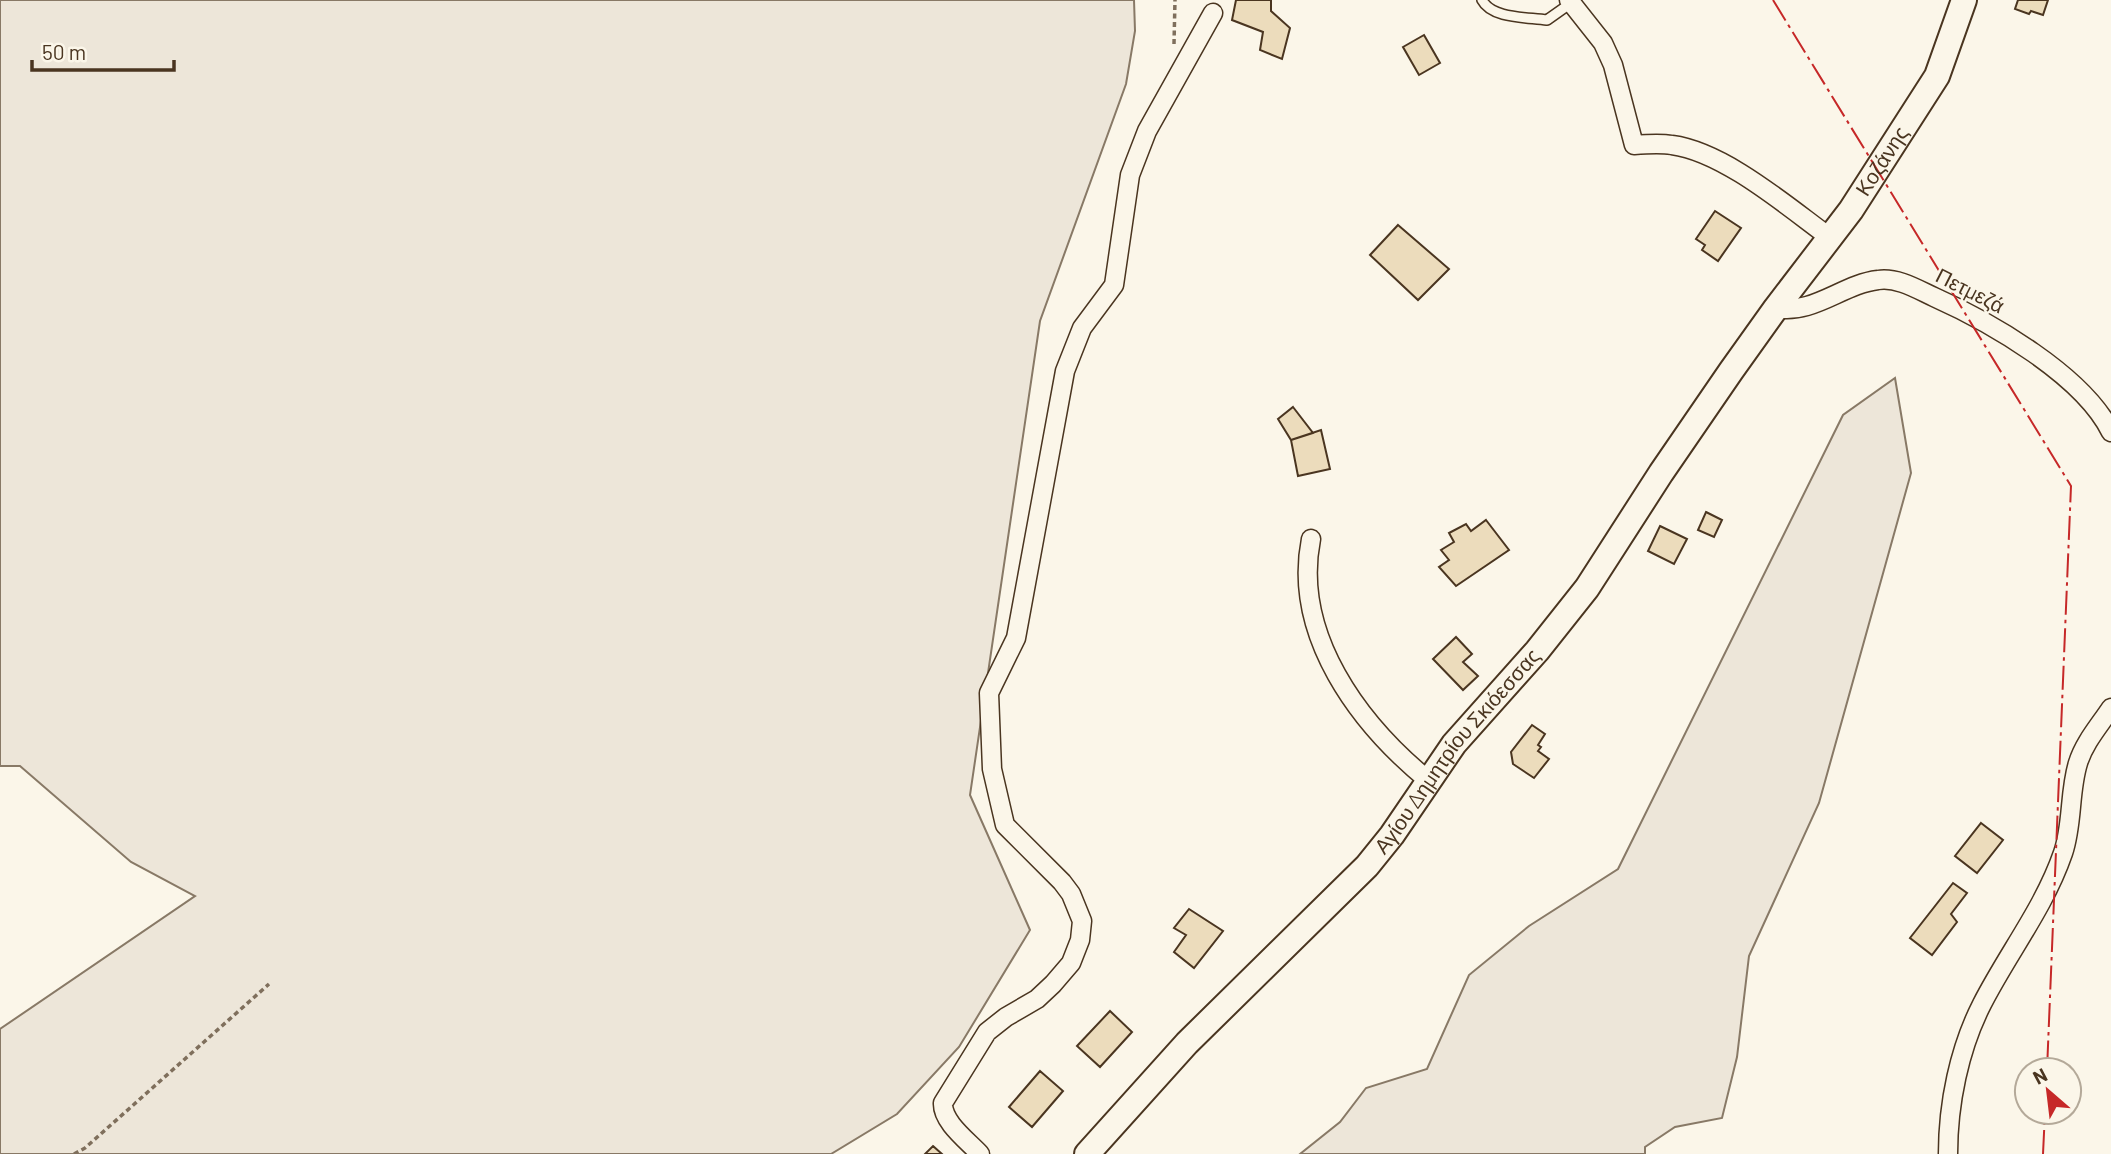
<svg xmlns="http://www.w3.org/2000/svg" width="2111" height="1154" font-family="Barlow,sans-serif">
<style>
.green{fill:#ede6d9;stroke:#887966;stroke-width:2}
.building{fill:#ecdcbc;stroke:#4a3520;stroke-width:2}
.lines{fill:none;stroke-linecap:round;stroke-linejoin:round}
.lane-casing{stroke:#4a3520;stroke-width:12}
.street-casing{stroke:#4a3520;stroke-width:21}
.secondary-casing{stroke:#4a3520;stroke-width:28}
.path{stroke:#7f6f5c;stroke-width:3.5;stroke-dasharray:5 3.5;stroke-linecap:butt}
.lane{stroke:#fbf6e9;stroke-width:9}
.street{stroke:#fbf6e9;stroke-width:18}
.secondary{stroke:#fbf6e9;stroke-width:24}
.power{stroke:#c62828;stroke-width:2;stroke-dasharray:24 5 3.5 5;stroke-linecap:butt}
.labels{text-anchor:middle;stroke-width:5;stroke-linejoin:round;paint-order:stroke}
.street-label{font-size:21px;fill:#4a3520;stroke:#fbf6e9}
</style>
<rect width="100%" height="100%" fill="#fbf6e9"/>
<!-- green -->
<path class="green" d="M0 0H1134L1135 31 1126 84 1040 321 970 795 1030 930 959 1047 897 1114 831 1154H0V1029L195 896 131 862 20 766H0Z
M1895 378 1911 473 1819 803 1749 956 1737 1057 1722 1118 1675 1127 1645 1147V1154H1300L1340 1122 1366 1088 1427 1069 1469 975 1529 926 1618 869 1843 415Z"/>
<!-- building -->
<path class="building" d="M1236 0H1271V11L1290 28 1282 59 1260 50 1263 32 1232 20Z
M2018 0H2048L2043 15 2031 11 2029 14 2015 9Z
M1424 35 1440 63 1419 75 1403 47Z
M1715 211 1741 228 1718 261 1702 250 1705 245 1696 239Z
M1398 225 1449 269 1418 300 1370 255Z
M1293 407 1313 433 1291 440 1278 419Z
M1321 430 1330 469 1298 476 1291 440Z
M1706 512 1722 520 1714 537 1698 530Z
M1486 520 1509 550 1456 586 1439 567 1449 560 1441 550 1454 542 1449 533 1466 524 1471 531Z
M1660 526 1687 539 1674 564 1648 551Z
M1456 637 1472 654 1463 662 1478 676 1463 690 1433 659Z
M1532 725 1545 734 1538 745 1541 747 1538 751 1549 759 1534 778 1513 764 1511 752Z
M1981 823 2003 840 1977 873 1955 856Z
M1953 883 1967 893 1951 914 1957 922 1932 955 1910 938Z
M1189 909 1223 931 1194 968 1174 952 1186 935 1174 928Z
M1110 1011 1132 1032 1100 1067 1077 1046Z
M1040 1071 1063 1091 1032 1127 1009 1107Z
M933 1146 942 1154H925Z"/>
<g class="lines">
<defs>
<path id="lane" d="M1482 0C1492 19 1527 17 1547 20L1571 3"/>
<path id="street" d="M1569 0 1603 43 1613 65 1634 145C1647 144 1660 143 1672 145 1725 152 1789 208 1832 239
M1776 308C1813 315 1843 284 1878 280 1897 277 1917 289 1934 297 1990 322 2083 375 2111 432
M1311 539C1292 635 1359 724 1429 781
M980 1154C968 1141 942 1122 943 1103L987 1032 1006 1017 1037 999 1053 984 1071 963 1080 940 1082 921 1071 894 1062 882 1005 825 992 769 989 693 1016 638 1065 371 1082 328 1114 285 1130 175 1147 131 1213 13
M1948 1154C1948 1104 1959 1049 1982 1004 2008 953 2044 908 2063 853 2073 824 2069 792 2078 763 2084 743 2099 726 2111 708"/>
<g id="secondary">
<path id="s1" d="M1087 1154 1187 1043 1367 866 1392 835 1454 744 1537 651 1587 588 1661 473 1731 371 1776 308 1851 210 1937 76 1964 0"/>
</g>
</defs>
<!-- lane casing -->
<use href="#lane" class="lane-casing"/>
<!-- street casing -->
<use href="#street" class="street-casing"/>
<!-- secondary casing -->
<use href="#secondary" class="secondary-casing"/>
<!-- path -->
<path class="path" d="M1174 44 1175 0
M74 1154 85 1148 269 984"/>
<!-- lane -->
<use href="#lane" class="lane"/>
<!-- street -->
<use href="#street" class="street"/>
<!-- secondary -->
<use href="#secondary" class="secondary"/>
<!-- power -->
<path class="power" d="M1773 0 2071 486 2047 1070
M2043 1154 2045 1112"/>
</g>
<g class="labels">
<!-- street labels -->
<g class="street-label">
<text dy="7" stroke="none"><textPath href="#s1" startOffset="1276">Κοζάνης</textPath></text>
<text transform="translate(1970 291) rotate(27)" y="7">Πετμεζά</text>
<text dy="7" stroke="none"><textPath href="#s1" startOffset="548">Αγίου Δημητρίου Σκιόεσσας</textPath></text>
</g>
</g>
<!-- north arrow -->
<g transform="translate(2048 1091) rotate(332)"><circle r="33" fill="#fbf6e9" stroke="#b4a999" stroke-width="2"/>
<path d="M0-5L12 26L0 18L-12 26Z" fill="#c62828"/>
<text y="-10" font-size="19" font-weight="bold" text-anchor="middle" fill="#4a3520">N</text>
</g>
<!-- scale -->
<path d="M32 60v10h142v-10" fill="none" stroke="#4a3520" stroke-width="3.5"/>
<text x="42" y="60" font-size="21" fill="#4a3520" stroke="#fbf6e9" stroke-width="5" paint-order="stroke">50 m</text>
</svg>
